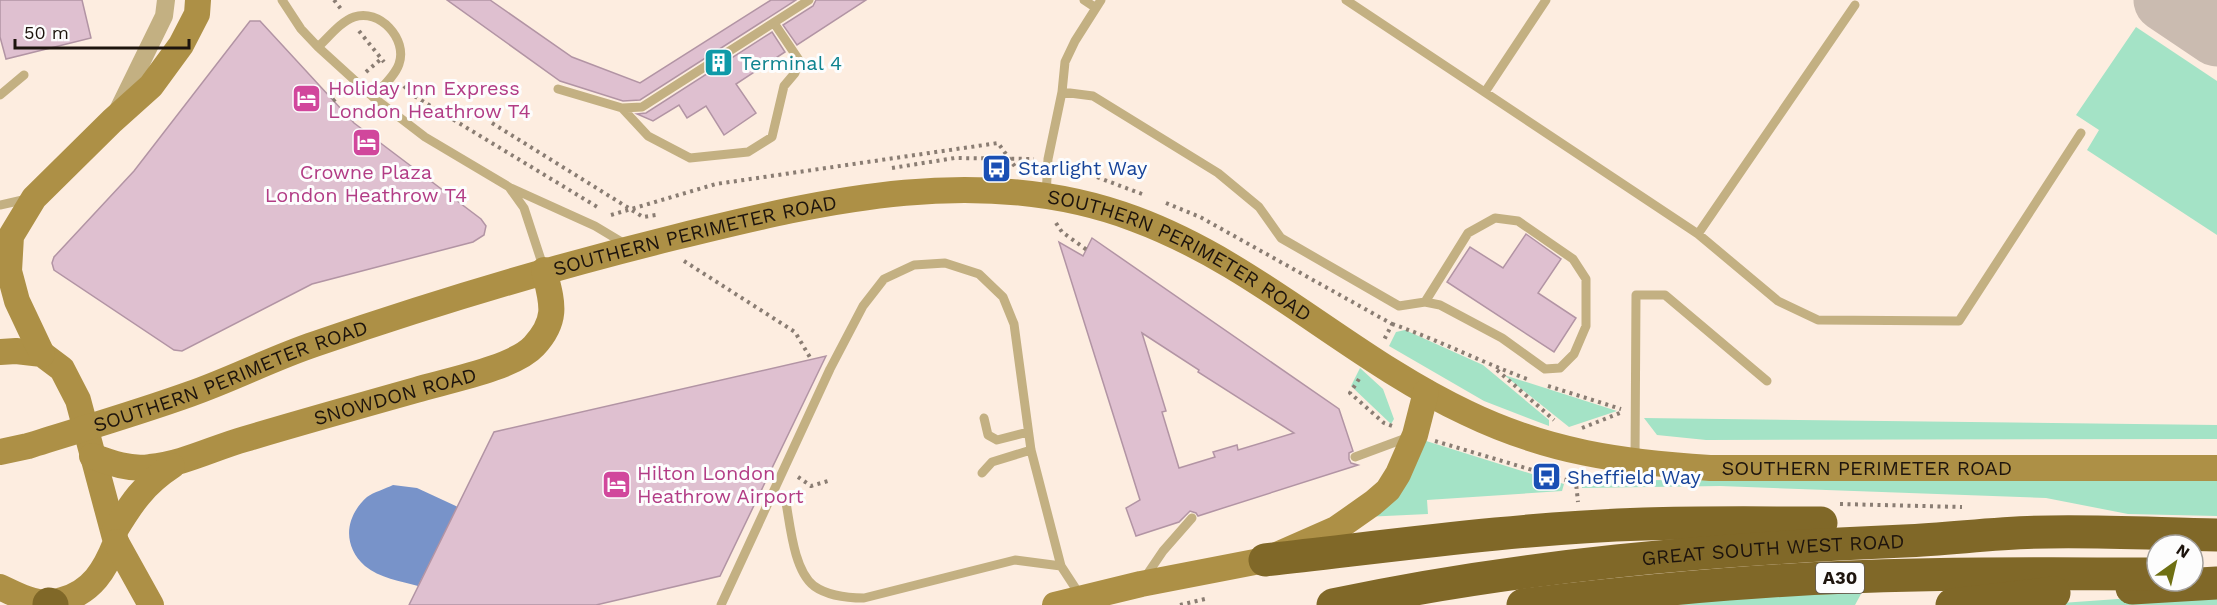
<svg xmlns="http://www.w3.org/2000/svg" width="2217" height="605" font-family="'Work Sans',sans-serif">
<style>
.green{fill:#a4e3c6}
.water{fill:#7893c9}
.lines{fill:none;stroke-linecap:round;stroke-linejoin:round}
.taxiway{stroke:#cabbb0;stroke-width:63}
.building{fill:#dfc0d0;stroke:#b294a4;stroke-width:1.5;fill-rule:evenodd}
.path{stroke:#8a7d73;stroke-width:4;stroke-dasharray:3 4.5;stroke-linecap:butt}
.lane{stroke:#c3b082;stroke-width:9}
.street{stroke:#c3b082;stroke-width:18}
.secondary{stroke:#ad9046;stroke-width:26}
.highway{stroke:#806828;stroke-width:33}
.labels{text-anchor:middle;stroke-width:6;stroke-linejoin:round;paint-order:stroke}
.shield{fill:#fdfdfd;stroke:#605a55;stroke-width:1.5}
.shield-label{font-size:18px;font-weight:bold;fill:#1d140d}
.culture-label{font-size:20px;fill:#0d838f;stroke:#fdfdfd;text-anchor:start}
.hotel-label{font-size:20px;fill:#b23c85;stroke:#fdfdfd;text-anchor:start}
.transit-label{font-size:20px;fill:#164399;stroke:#fdfdfd;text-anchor:start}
.street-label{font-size:20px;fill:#1d140d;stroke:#fdfdfd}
</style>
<rect width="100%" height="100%" fill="#fdede0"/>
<!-- green -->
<path class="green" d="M2136 27 2217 81V235L2087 150 2099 130 2076 115Z
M1405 330 1483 365 1549 420V426L1484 401 1389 346 1396 332Z
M1360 368 1383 389 1394 419 1391 424 1351 386Z
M1504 375 1617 411 1569 427Z
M1644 418 2217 425V439L1706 440 1657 435Z
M1423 440 1564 484 1562 491 1427 500 1428 514 1364 517Z
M1581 480 2217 481V516L2128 514 2046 498 1720 486 1582 488Z
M1852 588 1861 594 1855 605H1594Z
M2217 592V605H2033Z"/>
<!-- water -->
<path class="water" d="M393 485 417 488 458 507 418 586C401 581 379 578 365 566 342 545 345 517 367 497 374 492 385 489 393 485Z"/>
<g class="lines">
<!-- taxiway -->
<path class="taxiway" d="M2165 0 2217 35"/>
</g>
<!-- building -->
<path class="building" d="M0 0H82L91 38 6 59 0 37Z
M447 0H490L572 57 640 83 771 0H796L640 100 623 101 560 81Z
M816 0H866L797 45 783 25 813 6Z
M250 21H260L354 123 481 219 486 226 484 235 473 242 312 284 182 351 174 350 54 270 52 263 54 257 134 171Z
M772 32 785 52 736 84 756 113 724 135 706 106 687 118 679 105 653 121 637 114 646 113Z
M1526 234 1561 259 1538 293 1576 318 1554 352 1447 282 1470 247 1503 268Z
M1092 238 1339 409 1353 451 1349 453V459L1351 463 1358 465 1198 516 1196 513 1190 511 1179 522 1136 536 1126 508 1140 500 1059 242 1083 256ZM1142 333 1199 370 1198 372 1294 433 1238 450 1237 445 1213 452 1215 457 1179 468 1162 412 1166 411Z
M826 356 720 576 596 605H409L494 432Z"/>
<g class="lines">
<!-- path -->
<path class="path" d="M334 0 341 9
M359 31 384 62
M366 72 381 59
M404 86 411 94 599 208
M333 101 345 91
M492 123 643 217 656 215
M1062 164 1142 194
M892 168 955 158 1034 159
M1166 203 1200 217 1392 324 1384 340
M611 215 716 184 998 143 1016 168
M1056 223 1062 232 1087 250
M684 261 795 332 811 359
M1392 324C1439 340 1483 363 1530 380
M1497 370 1554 420
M1359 379 1350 393 1384 423 1392 426
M1548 386 1621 409
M1582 428 1620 413
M1435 441 1576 483 1578 502
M798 477 811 486 828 481
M1840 504 1962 507
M1180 605 1209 598"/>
<!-- lane -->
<path class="lane" d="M282 0 301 29 318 47 373 97 425 137 509 187 524 208 544 269
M1084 0 1096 8
M1346 0 1698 234 1778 301 1818 320 1959 321 2081 133
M318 47C329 37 340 22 354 17 379 8 408 39 399 64 395 76 381 88 373 97
M558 89 622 108 642 107 809 0
M1062 92 1093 96 1218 173 1259 207 1281 238 1399 306 1425 302 1440 305 1502 338 1545 369 1560 368 1574 354 1586 326V279L1573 259 1518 221 1495 218 1468 233 1425 302
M1485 92 1546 0
M0 95 24 75
M622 108 648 136 690 158 748 152 772 137 784 86 795 73 799 60 774 23
M511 188 595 226 625 244
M1046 196 1048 159 1062 92 1065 62 1075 41 1101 0
M0 205 27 199
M1698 234 1855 5
M984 418 988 435 997 440 1028 432
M1355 457 1409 437
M1635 460 1636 295H1665L1767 381
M982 473 992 462 1031 450
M785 497C790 522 793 570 814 586 828 596 848 598 864 598L1015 560 1061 566
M1144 579 1163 551 1192 518
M721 605 830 369 863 306 884 279 914 265 945 263 979 274 1003 297 1014 324 1031 450 1061 566 1076 589 1083 594"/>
<!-- street -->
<path class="street" d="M118 110 164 16 166 0"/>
<!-- secondary -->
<g class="secondary">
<path d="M0 352 16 351 42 354 62 369 78 400 116 542C105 570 92 592 62 600 58 601 52 604 48 603 31 603 15 594 0 587"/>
<path d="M42 354 17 301 9 271 11 236 34 198 112 121 151 86 181 45 197 14 198 0"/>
<path id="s1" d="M0 452 28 446C82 429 137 413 190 394 233 379 273 358 315 344 434 303 554 267 676 237 826 200 984 162 1135 219 1257 264 1350 358 1467 413 1548 452 1621 462 1710 468H2217"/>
<path id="s2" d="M92 456C111 463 130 470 150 467 183 464 213 448 245 439 302 422 359 406 416 390 446 381 514 368 534 346 559 319 552 302 544 270"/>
<path d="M114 532C131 504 143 485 172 466"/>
<path d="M116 542 151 605"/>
<path d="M1055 605 1141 584 1265 560 1336 529 1373 503 1388 490 1398 474 1415 435 1426 392"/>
</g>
<!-- highway -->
<g class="highway">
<path d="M1265 560C1391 546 1517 528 1644 524 1703 522 1762 523 1821 523"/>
<path d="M2132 588 2217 583"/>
<path d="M49 604 52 605"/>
<path id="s3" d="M1333 605C1521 565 1712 549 1904 541 1953 539 2001 532 2049 532 2105 531 2161 534 2217 535"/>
<path d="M1523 605C1654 589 1785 577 1917 575 1997 573 2077 574 2157 574"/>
<path d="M1952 605 2054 593"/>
</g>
</g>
<!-- icons -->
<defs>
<symbol id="building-square" viewBox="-11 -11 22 22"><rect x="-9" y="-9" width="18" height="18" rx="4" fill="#0f9aa8" stroke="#fdfdfd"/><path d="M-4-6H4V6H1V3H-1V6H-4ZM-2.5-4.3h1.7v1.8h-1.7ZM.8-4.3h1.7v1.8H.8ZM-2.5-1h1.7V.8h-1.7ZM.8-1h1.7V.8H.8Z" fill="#fff"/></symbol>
<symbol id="hotel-square" viewBox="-11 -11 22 22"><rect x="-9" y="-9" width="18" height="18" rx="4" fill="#d1479c" stroke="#fdfdfd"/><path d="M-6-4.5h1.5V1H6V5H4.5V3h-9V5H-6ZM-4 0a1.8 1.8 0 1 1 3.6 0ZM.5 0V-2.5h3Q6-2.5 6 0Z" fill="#fff"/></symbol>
<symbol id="bus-square" viewBox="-11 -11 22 22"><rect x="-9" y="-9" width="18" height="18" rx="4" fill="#1a4fb4" stroke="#fdfdfd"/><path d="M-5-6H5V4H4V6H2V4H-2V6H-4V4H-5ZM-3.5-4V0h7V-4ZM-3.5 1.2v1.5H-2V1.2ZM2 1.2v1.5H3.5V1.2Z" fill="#fff"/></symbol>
</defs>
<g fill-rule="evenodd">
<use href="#building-square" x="702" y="46" width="33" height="33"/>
<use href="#hotel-square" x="290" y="82" width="33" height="33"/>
<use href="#hotel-square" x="350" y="126" width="33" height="33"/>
<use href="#bus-square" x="980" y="152" width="33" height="33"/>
<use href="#bus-square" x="1530" y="460" width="33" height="33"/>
<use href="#hotel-square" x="600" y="468" width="33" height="33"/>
</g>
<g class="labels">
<!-- shield labels -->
<rect class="shield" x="1816" y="563" width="48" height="30" rx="4.5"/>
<g class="shield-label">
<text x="1840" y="584">A30</text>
</g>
<!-- culture labels -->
<g class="culture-label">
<text x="740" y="70">Terminal 4</text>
</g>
<!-- hotel labels -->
<g class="hotel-label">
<text x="328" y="95">Holiday Inn Express<tspan x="328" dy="23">London Heathrow T4</tspan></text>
<text x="366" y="179" text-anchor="middle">Crowne Plaza<tspan x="366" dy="23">London Heathrow T4</tspan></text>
<text x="637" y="480">Hilton London<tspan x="637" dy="23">Heathrow Airport</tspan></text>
</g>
<!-- transit labels -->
<g class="transit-label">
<text x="1018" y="175">Starlight Way</text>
<text x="1567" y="484">Sheffield Way</text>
</g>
<!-- street labels -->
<g class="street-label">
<text dy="7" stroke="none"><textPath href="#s1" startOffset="729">SOUTHERN PERIMETER ROAD</textPath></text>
<text dy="7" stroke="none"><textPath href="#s1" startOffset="1232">SOUTHERN PERIMETER ROAD</textPath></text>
<text dy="7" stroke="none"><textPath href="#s1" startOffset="243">SOUTHERN PERIMETER ROAD</textPath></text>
<text dy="7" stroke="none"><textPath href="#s2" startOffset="315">SNOWDON ROAD</textPath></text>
<text dy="7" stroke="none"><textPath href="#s1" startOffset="1970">SOUTHERN PERIMETER ROAD</textPath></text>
<text dy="7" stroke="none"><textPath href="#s3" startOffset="444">GREAT SOUTH WEST ROAD</textPath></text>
</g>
</g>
<!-- north arrow -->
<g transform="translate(2175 563) rotate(34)"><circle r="28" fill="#fdfdfd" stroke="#a3a09d" stroke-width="1.5"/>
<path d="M0-4.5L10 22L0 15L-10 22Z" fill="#6f7013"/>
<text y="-9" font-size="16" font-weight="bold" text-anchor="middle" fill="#1d140d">N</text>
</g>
<!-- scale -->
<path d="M15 39v9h174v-9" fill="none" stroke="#1d140d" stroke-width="3"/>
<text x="24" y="39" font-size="18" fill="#1d140d" stroke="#fdfdfd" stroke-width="4.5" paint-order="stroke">50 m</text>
</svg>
